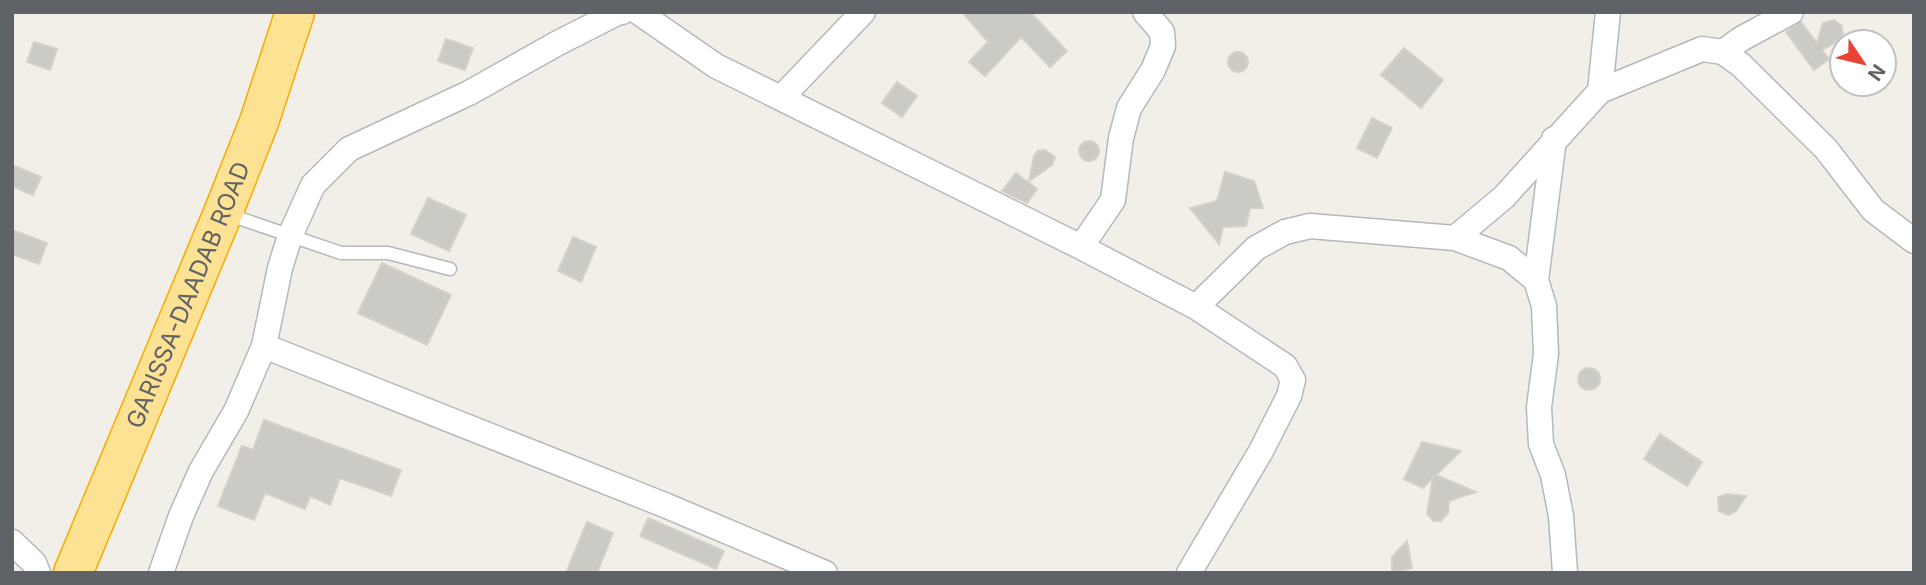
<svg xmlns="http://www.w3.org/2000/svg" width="1926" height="585" font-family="Inter,sans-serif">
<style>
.building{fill:#cccac5;stroke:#d6d1c6;stroke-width:2}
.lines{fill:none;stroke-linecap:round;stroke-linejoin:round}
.lane-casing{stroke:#b5b8bc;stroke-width:15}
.street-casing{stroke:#b5b8bc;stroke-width:27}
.highway-casing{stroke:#f9ab00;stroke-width:41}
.lane{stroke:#fff;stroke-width:12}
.street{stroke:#fff;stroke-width:24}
.highway{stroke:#fde293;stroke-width:38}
.labels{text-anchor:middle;stroke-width:5;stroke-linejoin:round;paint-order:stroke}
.street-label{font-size:24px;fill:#5f6368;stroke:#fff}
</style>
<rect width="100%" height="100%" fill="#f1efe8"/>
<!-- building -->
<path class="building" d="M962 12H1030L1067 51 1050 67 1021 37 985 76 969 62 988 42Z
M1834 20 1842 26 1843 34 1840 40 1822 50 1829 59 1814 70 1786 32 1801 22 1817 43 1823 23Z
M446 39 473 48 465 70 438 61Z
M34 42 57 49 50 70 27 62Z
M1404 48 1443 80 1421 108 1381 75Z
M1228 62a10 10 0 1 1 20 0a10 10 0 1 1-20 0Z
M897 82 917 96 902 117 882 103Z
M1372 118 1392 128 1377 158 1357 148Z
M1079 151a10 10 0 1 1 20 0a10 10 0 1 1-20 0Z
M1045 150 1055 157 1052 165 1029 181 1034 156 1038 151Z
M12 165 41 177 33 195 12 186Z
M1225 172 1254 181 1263 208H1250L1246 226 1223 227 1219 244 1190 208 1217 201Z
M1016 173 1037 189 1027 203 1002 191Z
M428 198 466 215 449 251 411 234Z
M12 230 47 243 39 264 12 254Z
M573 237 596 247 581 282 558 271Z
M382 263 451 295 427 345 358 313Z
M1578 379a11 11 0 1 1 22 0a11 11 0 1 1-22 0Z
M264 420 401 470 391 496 340 478 330 505 310 496 305 509 265 493 254 520 218 506 242 446 253 450Z
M1660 434 1702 462 1687 486 1644 459Z
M1422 442 1461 451 1436 475 1476 492 1449 501 1448 513 1441 521H1434L1427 514 1433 477 1423 488 1404 479Z
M1728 494 1746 496 1736 511 1728 515 1719 511 1718 497Z
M648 518 724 551 716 569 640 536Z
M587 522 613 533 597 573H566Z
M1407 541 1412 568 1392 573V557Z"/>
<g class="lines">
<defs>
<path id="lane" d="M227 214 341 253H388L450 269"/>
<path id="street" d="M638 12 716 66 1081 247 1196 307 1285 366 1293 380 1289 396 1261 451 1189 573
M1608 12 1600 91 1702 49 1723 52 1741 65 1826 149 1873 210 1914 241
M1723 52 1741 39 1791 12
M781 98 863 12
M1455 238 1509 258 1536 280 1544 306 1546 354 1539 407 1541 444 1553 475 1561 516 1565 573
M1081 247 1113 200 1121 138 1129 108 1153 70 1163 46 1162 32 1145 12
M1536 280 1554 139
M1196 307 1256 248 1285 232 1310 226 1455 238 1504 197 1600 91
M264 346 667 506 825 573
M12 542 34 563 38 573
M161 573 181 516 201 471 236 411 264 346 280 268 290 236 313 185 349 149 469 93 558 43 617 13 622 12"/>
<g id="highway">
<path id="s1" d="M73 573 223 213 259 122 295 12"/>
</g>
</defs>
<!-- lane casing -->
<use href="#lane" class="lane-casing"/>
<!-- street casing -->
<use href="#street" class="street-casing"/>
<!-- highway casing -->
<use href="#highway" class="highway-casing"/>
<!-- lane -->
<use href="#lane" class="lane"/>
<!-- street -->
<use href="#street" class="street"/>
<!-- highway -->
<use href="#highway" class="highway"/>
</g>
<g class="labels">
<!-- street labels -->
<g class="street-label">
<text dy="8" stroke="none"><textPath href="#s1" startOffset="301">GARISSA-DAADAB ROAD</textPath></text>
</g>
</g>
<!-- border -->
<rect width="1926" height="585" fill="none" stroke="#5f6368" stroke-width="28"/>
<!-- north arrow -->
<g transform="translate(1863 63) rotate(125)"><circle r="33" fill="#ffffff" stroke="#bfc1c3" stroke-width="2"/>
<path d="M0-5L12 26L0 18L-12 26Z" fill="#ea4335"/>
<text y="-10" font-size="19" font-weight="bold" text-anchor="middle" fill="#5f6368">N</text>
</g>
</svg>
